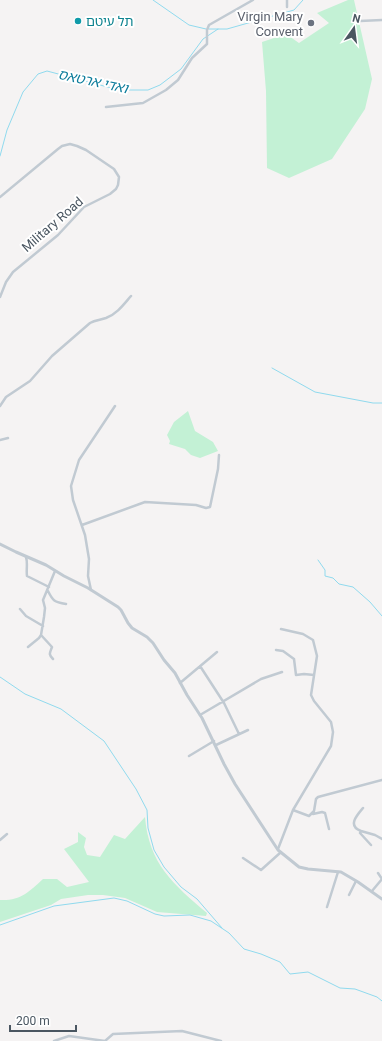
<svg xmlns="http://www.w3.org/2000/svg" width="382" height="1041" font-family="Roboto,'Noto Sans Hebrew',sans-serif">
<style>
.green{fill:#c3f1d5}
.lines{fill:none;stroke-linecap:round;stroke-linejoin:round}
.stream{stroke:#90daee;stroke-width:1}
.minor{stroke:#c1cad2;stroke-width:2.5}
.tertiary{stroke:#c1cad2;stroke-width:3}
.culture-dot{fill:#0f9aa8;stroke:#fff;stroke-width:1.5}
.worship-dot{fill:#6b7280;stroke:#fff;stroke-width:1.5}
.labels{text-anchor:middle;stroke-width:4;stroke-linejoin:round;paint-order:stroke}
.worship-label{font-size:13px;fill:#5b616d;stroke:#fff;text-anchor:end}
.culture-label{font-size:13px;fill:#0d838f;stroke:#fff;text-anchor:start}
.street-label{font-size:13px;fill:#4a5661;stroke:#fff}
.water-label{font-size:14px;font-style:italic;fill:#0c7c9b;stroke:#fff}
</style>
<rect width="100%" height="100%" fill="#f5f3f3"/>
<!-- green -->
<path class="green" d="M348 0H354L372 79 365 109 332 159 289 178 267 168 266 91 262 42 286 34 299 43 329 23 317 13Z
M188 411 195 431 213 442 218 451 200 458 191 455 185 449 169 444 170 441 167 435 174 422Z
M145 817C149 864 173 884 207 913L206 916 157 912 125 898 103 895H88L61 899 51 905 0 922V900C20 901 29 892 43 879H57L67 887 89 882 64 849 78 842V832L86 838 84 847 87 855 100 857 114 835 125 839Z"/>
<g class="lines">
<!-- stream -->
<path class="stream" d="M153 0 189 25 206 29
M209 29H218
M0 156 7 130 23 92 38 74 47 71 119 90H148L160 85 181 69 203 39 218 29H227L294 10 303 0
M272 368 315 392 373 403H382
M318 560 325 570V576L333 578 339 584 353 587 370 602 382 616
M0 677 25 694 61 709 104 741 136 789 147 810 148 828 154 850 164 867 181 887 197 899 222 928
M0 925 54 906 114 898 127 901 155 914 164 916 190 915 211 921 229 933 244 949 261 954 280 962 290 974 308 972 340 988 355 989 377 997 382 1001"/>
<!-- minor -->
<path class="minor" d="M287 0V7
M360 21 382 20
M106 107 143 103 166 90 178 80 192 58 207 44V30L209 25 253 0
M0 197 58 149 62 146 70 144 77 146 86 150 114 169 119 177 118 185 116 189 110 194 84 207 58 235 13 272 6 282 0 297
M0 406 6 397 30 381 52 356 90 323C95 320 100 320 106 318 117 314 124 304 131 296
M0 440 8 438
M82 525 145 502 196 505 206 508 210 507 218 469 219 455
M26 557C28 563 26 570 27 576L49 587
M91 590 88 576 89 559 85 535 73 500 71 486 79 460 115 406
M48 591C53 601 54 602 66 604
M20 609 26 616 43 626
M41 635 52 647C50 653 48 654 53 659
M28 647 39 638 41 635 44 617 45 608 43 600 55 571
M276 650 283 651 294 659 296 675 304 674 314 675
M200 666 224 703 239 734
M180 683 217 652
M200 715 261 679 282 672
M216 745 248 730
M189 756 214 741
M293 810 309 816 314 811 316 799 318 797 382 780
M313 814 322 812 325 813 329 829
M361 831C347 826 357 815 363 808
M0 840 7 834
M371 845 360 833 361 831 375 835 382 839
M278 849 293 810 331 746 333 732 331 722 314 701 311 695 317 656 313 640 303 634 281 629
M243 858 261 870 280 853
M378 873 382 879
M372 891 382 879
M349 895 356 881
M327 907 338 872
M54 1041 69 1036 105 1041 113 1034 182 1031 221 1041"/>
<!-- tertiary -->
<path class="tertiary" d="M0 544 16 552 46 565 64 576 88 588 118 607 121 610 128 623 132 628 147 637 153 643 164 660 175 673 187 695 202 718 224 764 235 784 278 850 299 867 308 869 341 872 358 882 382 899"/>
</g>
<!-- markers -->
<circle class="culture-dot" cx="78" cy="21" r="4"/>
<circle class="worship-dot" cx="311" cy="23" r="4"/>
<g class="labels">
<!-- worship labels -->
<g class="worship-label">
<text x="303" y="21">Virgin Mary<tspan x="303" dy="15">Convent</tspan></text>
</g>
<!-- culture labels -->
<g class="culture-label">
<text x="86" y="26">תל עיטם</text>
</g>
<!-- street labels -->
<g class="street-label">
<text transform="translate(52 224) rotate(-41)" y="5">Military Road</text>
</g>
<!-- water labels -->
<g class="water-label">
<text transform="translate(93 81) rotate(12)" y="5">ואדי ארטאס</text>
</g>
</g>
<!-- north arrow -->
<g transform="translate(354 28) rotate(14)" stroke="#ffffff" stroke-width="3" paint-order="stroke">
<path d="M0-3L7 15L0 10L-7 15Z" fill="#4a5661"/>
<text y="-6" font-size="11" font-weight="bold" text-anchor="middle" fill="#4a5661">N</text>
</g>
<!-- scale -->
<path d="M10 1025v6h66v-6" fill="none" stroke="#4a5661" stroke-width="2"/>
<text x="16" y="1025" font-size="12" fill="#4a5661" stroke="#ffffff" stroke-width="3" paint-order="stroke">200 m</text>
</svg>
